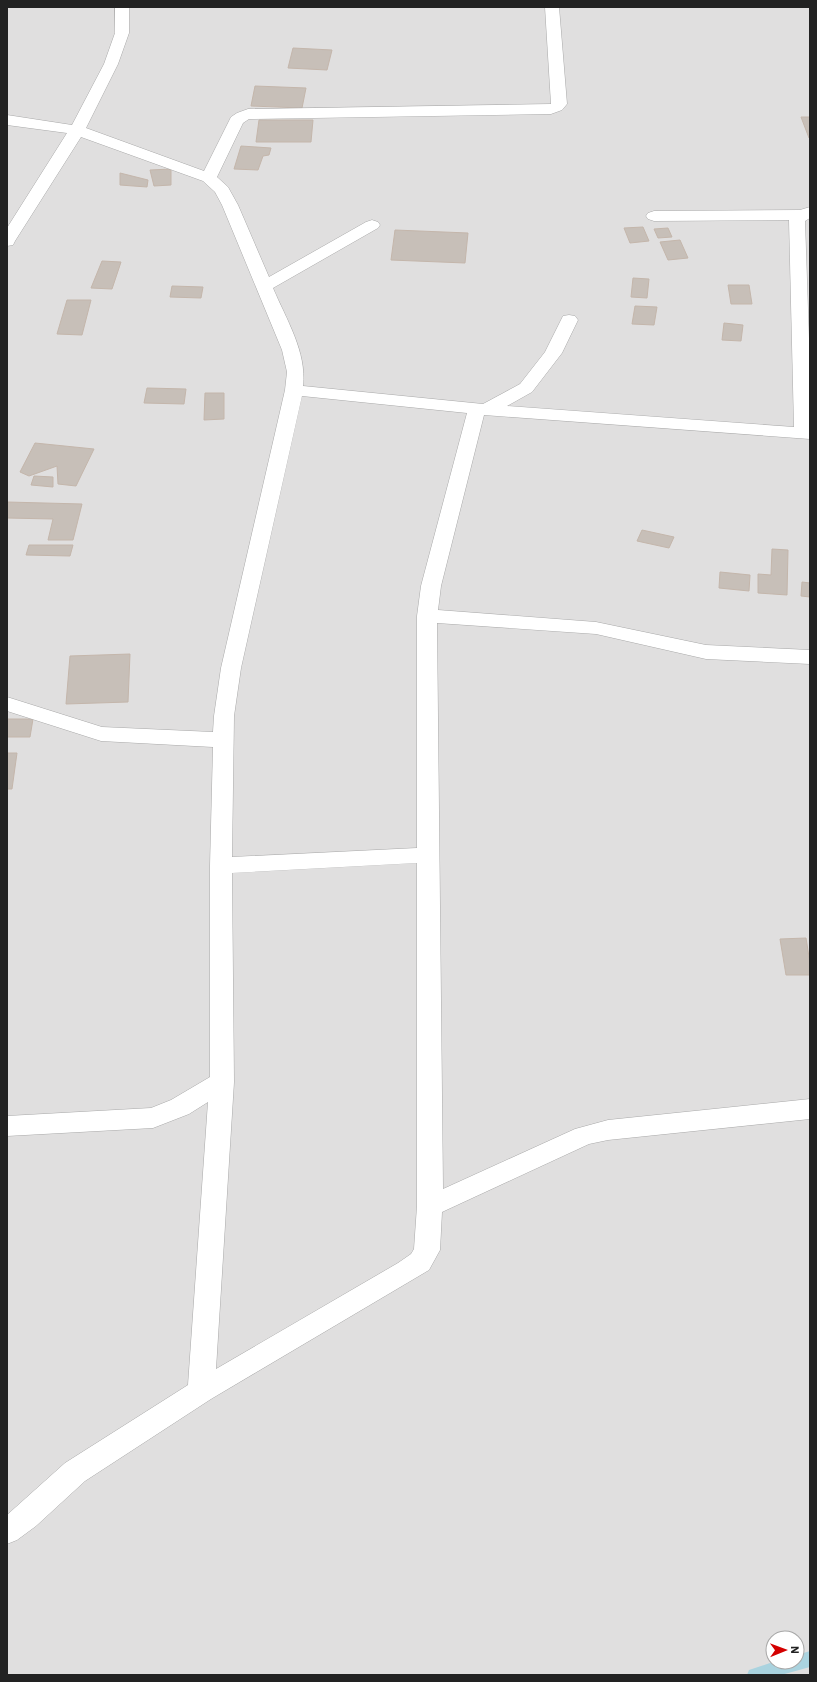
<svg xmlns="http://www.w3.org/2000/svg" width="817" height="1682" font-family="'IBM Plex Sans',sans-serif">
<style>
.residential{fill:#e0dfdf;fill-rule:evenodd}
.lines{fill:none;stroke-linecap:round;stroke-linejoin:round}
.stream{fill:#aad3df;fill-rule:evenodd}
.building{fill:#c7bfb8;stroke:#c4b6ab}
.minor-casing{stroke:#a9a9a9;stroke-width:1}
.minor{fill:#fff;fill-rule:evenodd}
</style>
<rect width="100%" height="100%" fill="#f2efe9"/>
<!-- residential -->
<path class="residential" d="M7 7H810V1675H7ZM773 1638H797V1662H773Z"/>
<g class="lines">
<!-- stream -->
<path class="stream" d="M810 1651V1667L781 1675H747L749 1670 773 1662H797V1655Z"/>
</g>
<!-- building -->
<path class="building" d="M293 48 332 50 327 70 288 68Z
M255 86 306 88 302 108 251 106Z
M801 117H810V138H809Z
M259 120H313L311 142H256Z
M241 146 271 148 269 155 263 156 258 170 234 169Z
M171 169V185L154 186 150 170Z
M120 173 148 180 147 187 120 185Z
M643 227 649 241 630 243 624 228Z
M668 228 672 237 658 238 654 229Z
M395 230 468 233 465 263 391 260Z
M680 240 688 258 668 260 660 242Z
M102 261 121 262 112 289 91 288Z
M633 278 649 279 647 298 631 297Z
M728 285H749L752 304H731Z
M172 286 203 287 201 298 170 297Z
M67 300H91L82 335 57 334Z
M635 306 657 307 654 325 632 324Z
M724 323 743 325 741 341 722 340Z
M147 388 186 389 184 404 144 403Z
M205 393H224V419L204 420Z
M35 443 94 449 76 486 58 484 57 466 29 476 20 472Z
M34 476 53 477V487L31 485Z
M7 502 82 504 73 540H48L53 519 7 518Z
M642 530 674 537 669 548 637 541Z
M29 545H73L70 556 26 555Z
M772 549 788 550 787 595 758 593V574L771 575Z
M720 572 750 575 749 591 719 588Z
M802 582 810 583V597L801 596Z
M130 654 128 702 66 704 70 656Z
M7 719H33L30 737H7Z
M7 753H17L12 789H7Z
M806 938 810 963V975H786L780 939Z"/>
<g class="lines">
<defs>
<path id="minor" d="M115 7H129V33L118 64 86 128 204 171 231 117 237 113 248 109 551 104 545 7H559L567 104 562 110 551 114 249 119 243 123 217 177 228 187 238 205 269 277 366 222 372 220 378 222 380 225 378 228 273 288C286 319 307 352 303 386L483 404 520 384 545 352 563 316 569 315 575 316 578 320 562 353 532 392 507 406 794 427 789 220 654 221 648 219 646 216 648 213 654 211 800 210 810 207V218L805 221 810 368V439L484 415 441 586 438 610 596 622 706 645 810 650V664L706 659 596 634 437 623 443 1189 575 1129 608 1120 810 1099V1119L608 1140 589 1144 442 1212 440 1250 429 1270 211 1399 85 1481 36 1526 17 1540 7 1544V1515L65 1463 188 1385 208 1102 189 1114 153 1128 7 1136V1116L151 1108 171 1100 210 1077V866L213 747 101 741 7 711V697L102 727 213 732 214 716 221 668 285 390 287 372 282 350 222 205 215 192 203 181 81 137 15 241 13 245 7 246V228L67 133 7 125V115L72 125 104 64 115 33ZM302 396 467 413 421 586 417 616V848L232 857 234 716 241 668ZM417 863V1206L414 1249 411 1254 398 1263 216 1369 234 1082 232 873Z"/>
</defs>
<!-- minor casing -->
<use href="#minor" class="minor-casing"/>
<!-- minor -->
<use href="#minor" class="minor"/>
</g>
<!-- border -->
<rect width="817" height="1682" fill="none" stroke="#222222" stroke-width="16"/>
<!-- north arrow -->
<g transform="translate(785 1650) rotate(89)"><circle r="19" fill="#ffffff" stroke="#a7a7a7"/>
<path d="M0-3L7 15L0 10L-7 15Z" fill="#d40000"/>
<text y="-6" font-size="11" font-weight="bold" text-anchor="middle" fill="#222222">N</text>
</g>
</svg>
